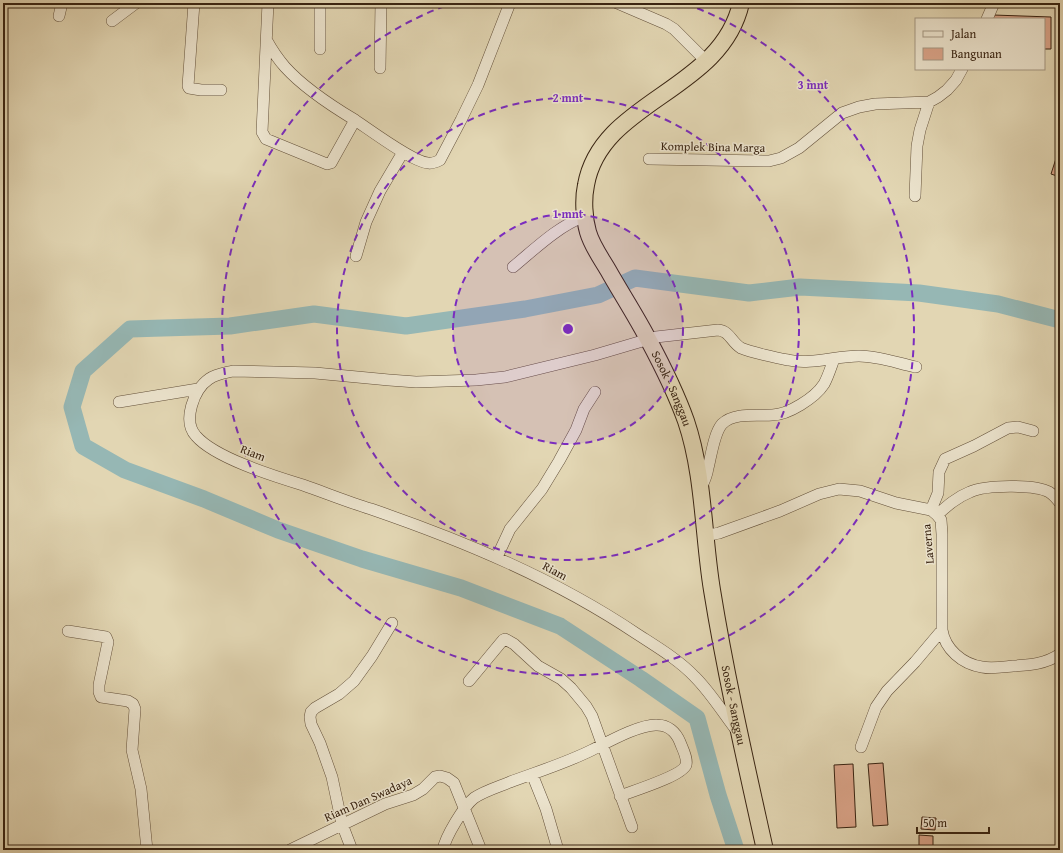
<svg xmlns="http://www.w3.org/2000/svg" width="1063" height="853" font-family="'Gentium Book Plus',serif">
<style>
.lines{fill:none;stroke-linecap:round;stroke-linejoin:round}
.river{stroke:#96b7b4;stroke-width:17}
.building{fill:#daa489;stroke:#392412}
.minor-casing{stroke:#63503a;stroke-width:12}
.highway-casing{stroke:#392412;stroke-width:18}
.minor{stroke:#ece4ce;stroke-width:11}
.highway{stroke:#e2d6b3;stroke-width:16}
.ring{fill:none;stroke:#7b2cbf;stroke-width:2;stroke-dasharray:7 5}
.labels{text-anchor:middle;stroke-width:3;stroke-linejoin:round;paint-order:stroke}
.street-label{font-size:12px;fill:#392412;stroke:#ece4ce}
.centre{fill:#7b2cbf;stroke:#ece4ce;stroke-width:2}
.ring-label{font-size:12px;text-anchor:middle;font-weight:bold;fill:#7b2cbf;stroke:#ece4ce;stroke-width:3;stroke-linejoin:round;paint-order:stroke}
</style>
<rect width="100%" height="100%" fill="#e2d6b3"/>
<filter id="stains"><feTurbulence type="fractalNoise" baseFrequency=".005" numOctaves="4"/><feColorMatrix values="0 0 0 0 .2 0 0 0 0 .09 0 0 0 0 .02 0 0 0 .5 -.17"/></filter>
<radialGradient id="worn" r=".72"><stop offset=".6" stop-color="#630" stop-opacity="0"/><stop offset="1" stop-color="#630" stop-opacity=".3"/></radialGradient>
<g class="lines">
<!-- river -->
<path class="river" d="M736 850 718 795 697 718 641 679 560 626 461 588 362 559 278 530 204 499 125 470 83 446 72 407 83 371 130 329 230 326 314 314 406 326 525 309 598 295 635 278 749 293 800 287 919 293 998 304 1060 320"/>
</g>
<!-- building -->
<path class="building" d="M993 15 1051 17V49H1044V19H993Z
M1060 146V177L1051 174Z
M883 763 888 825 873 826 868 764Z
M853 764 856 827 837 828 834 765Z
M922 817 936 818 935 830 921 829Z
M919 835 933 836V847H919Z"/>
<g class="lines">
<defs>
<path id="minor" d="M194 3 188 86 189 88 201 90H221
M268 3 262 132 266 139 327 164 331 163 355 120C370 130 413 162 428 163 432 164 436 162 440 160L461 120 478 85 510 3
M617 3 666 24 674 29 707 62
M59 16 62 3
M987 19 994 3
M112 21 136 3
M267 41C272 50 278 59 285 67 304 88 330 105 355 120
M320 49V3
M380 68 381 3
M649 159 769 161 781 158 799 148 842 113 859 107 875 104 929 102 938 97 947 90 956 80 962 69
M915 196 917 146 920 130 929 102
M356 256 366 222 380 191 403 152
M513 267C536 248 557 227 585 216
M119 402 198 389
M701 488C704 482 707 475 708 468 711 457 714 433 722 424 734 412 757 416 772 415 788 415 815 398 824 384 828 377 831 367 834 359
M931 510 938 493 939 472 945 459 974 446 1008 428 1018 427 1033 431
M937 515C947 506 957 497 970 492 985 485 1035 484 1049 492 1054 495 1057 499 1060 503
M705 536 719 533 780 511 819 494 839 489 860 491 896 503 931 510 937 515 941 520 942 534V630C945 649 962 664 982 667 992 669 1003 667 1013 666 1029 665 1046 664 1060 654
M497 557 510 529 542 489 559 461 576 430 584 409 595 392
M68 631 106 637 108 642 99 685V692L101 697 128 701 133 704 135 709 132 750 141 789 147 850
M469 681 503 640 505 639 514 644 538 666 561 679 571 688 586 706 592 716 632 827
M737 731C723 713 711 693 695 677 679 660 657 647 637 634 555 579 464 541 371 509 348 502 326 493 303 485 274 476 215 458 196 436 182 421 194 389 209 379 216 374 225 373 233 371L315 373 389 380 416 382 476 380 505 377 595 355 656 337 718 330C730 331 731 342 741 348 750 352 777 358 788 360 811 365 836 356 859 356 878 356 897 363 916 367
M861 747 876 707 887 691 915 662 942 630
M532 774 546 809 558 850
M290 850 385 804 413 795 423 789 435 777 440 776 447 778 454 783 481 850
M352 850 342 824 332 777 320 743 311 724 310 717 311 712 315 708 339 694 354 681 372 656 392 623
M443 850C445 837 464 806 474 798 484 791 498 787 510 782 537 772 566 763 592 750 608 742 640 724 657 725 668 725 676 732 680 742 682 748 688 758 686 765 682 776 633 791 620 796"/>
<g id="highway">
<path id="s1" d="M741 3C721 92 601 100 586 185 583 199 584 218 588 232 592 246 601 258 608 270 621 293 636 316 648 339 662 365 676 393 686 421 704 474 703 535 712 590 726 677 746 764 765 850"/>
</g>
</defs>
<!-- minor casing -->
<use href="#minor" class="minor-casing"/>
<!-- highway casing -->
<use href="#highway" class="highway-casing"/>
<!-- minor -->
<use href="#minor" class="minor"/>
<!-- highway -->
<use href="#highway" class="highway"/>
</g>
<!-- distance rings -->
<circle cx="568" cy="329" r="115" fill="#7b2cbf" fill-opacity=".12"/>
<g class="ring">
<circle cx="568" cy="329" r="115"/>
<circle cx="568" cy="329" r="231"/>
<path d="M686 4A346 346 0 1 1 450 4"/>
</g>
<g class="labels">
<!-- street labels -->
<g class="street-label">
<text transform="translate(713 147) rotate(1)" y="4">Komplek Bina Marga</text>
<text dy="4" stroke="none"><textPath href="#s1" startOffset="471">Sosok - Sanggau</textPath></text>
<text transform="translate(253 453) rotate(22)" y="4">Riam</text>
<text transform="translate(928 544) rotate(-95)" y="4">Laverna</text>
<text transform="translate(555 571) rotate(28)" y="4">Riam</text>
<text dy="4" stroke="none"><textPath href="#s1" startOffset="795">Sosok - Sanggau</textPath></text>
<text transform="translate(368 799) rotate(-24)" y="4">Riam Dan Swadaya</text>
</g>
</g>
<circle cx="568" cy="329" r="6" class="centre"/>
<g class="ring-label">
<text x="813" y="89">3 mnt</text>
<text x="568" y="102">2 mnt</text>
<text x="568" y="218">1 mnt</text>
</g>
<!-- margin -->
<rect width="1063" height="853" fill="none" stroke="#e2d6b3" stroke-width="16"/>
<rect x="4" y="4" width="1055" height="845" fill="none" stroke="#392412" stroke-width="2"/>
<rect x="8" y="8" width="1047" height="837" fill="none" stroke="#392412"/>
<!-- legend -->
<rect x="915" y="18" width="130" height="52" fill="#ece4ce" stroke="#a49783"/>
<rect x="923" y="31" width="20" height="6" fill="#ece4ce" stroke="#a49783"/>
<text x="951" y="38" font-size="12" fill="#392412">Jalan</text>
<rect x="923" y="48" width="20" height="12" fill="#daa489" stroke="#a49783"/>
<text x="951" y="58" font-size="12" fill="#392412">Bangunan</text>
<!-- scale -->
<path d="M917 827v6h72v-6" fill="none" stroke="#392412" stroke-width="2"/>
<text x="923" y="827" font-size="12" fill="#392412" stroke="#ece4ce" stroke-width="3" paint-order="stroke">50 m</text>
<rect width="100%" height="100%" filter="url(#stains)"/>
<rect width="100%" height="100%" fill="url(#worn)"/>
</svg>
